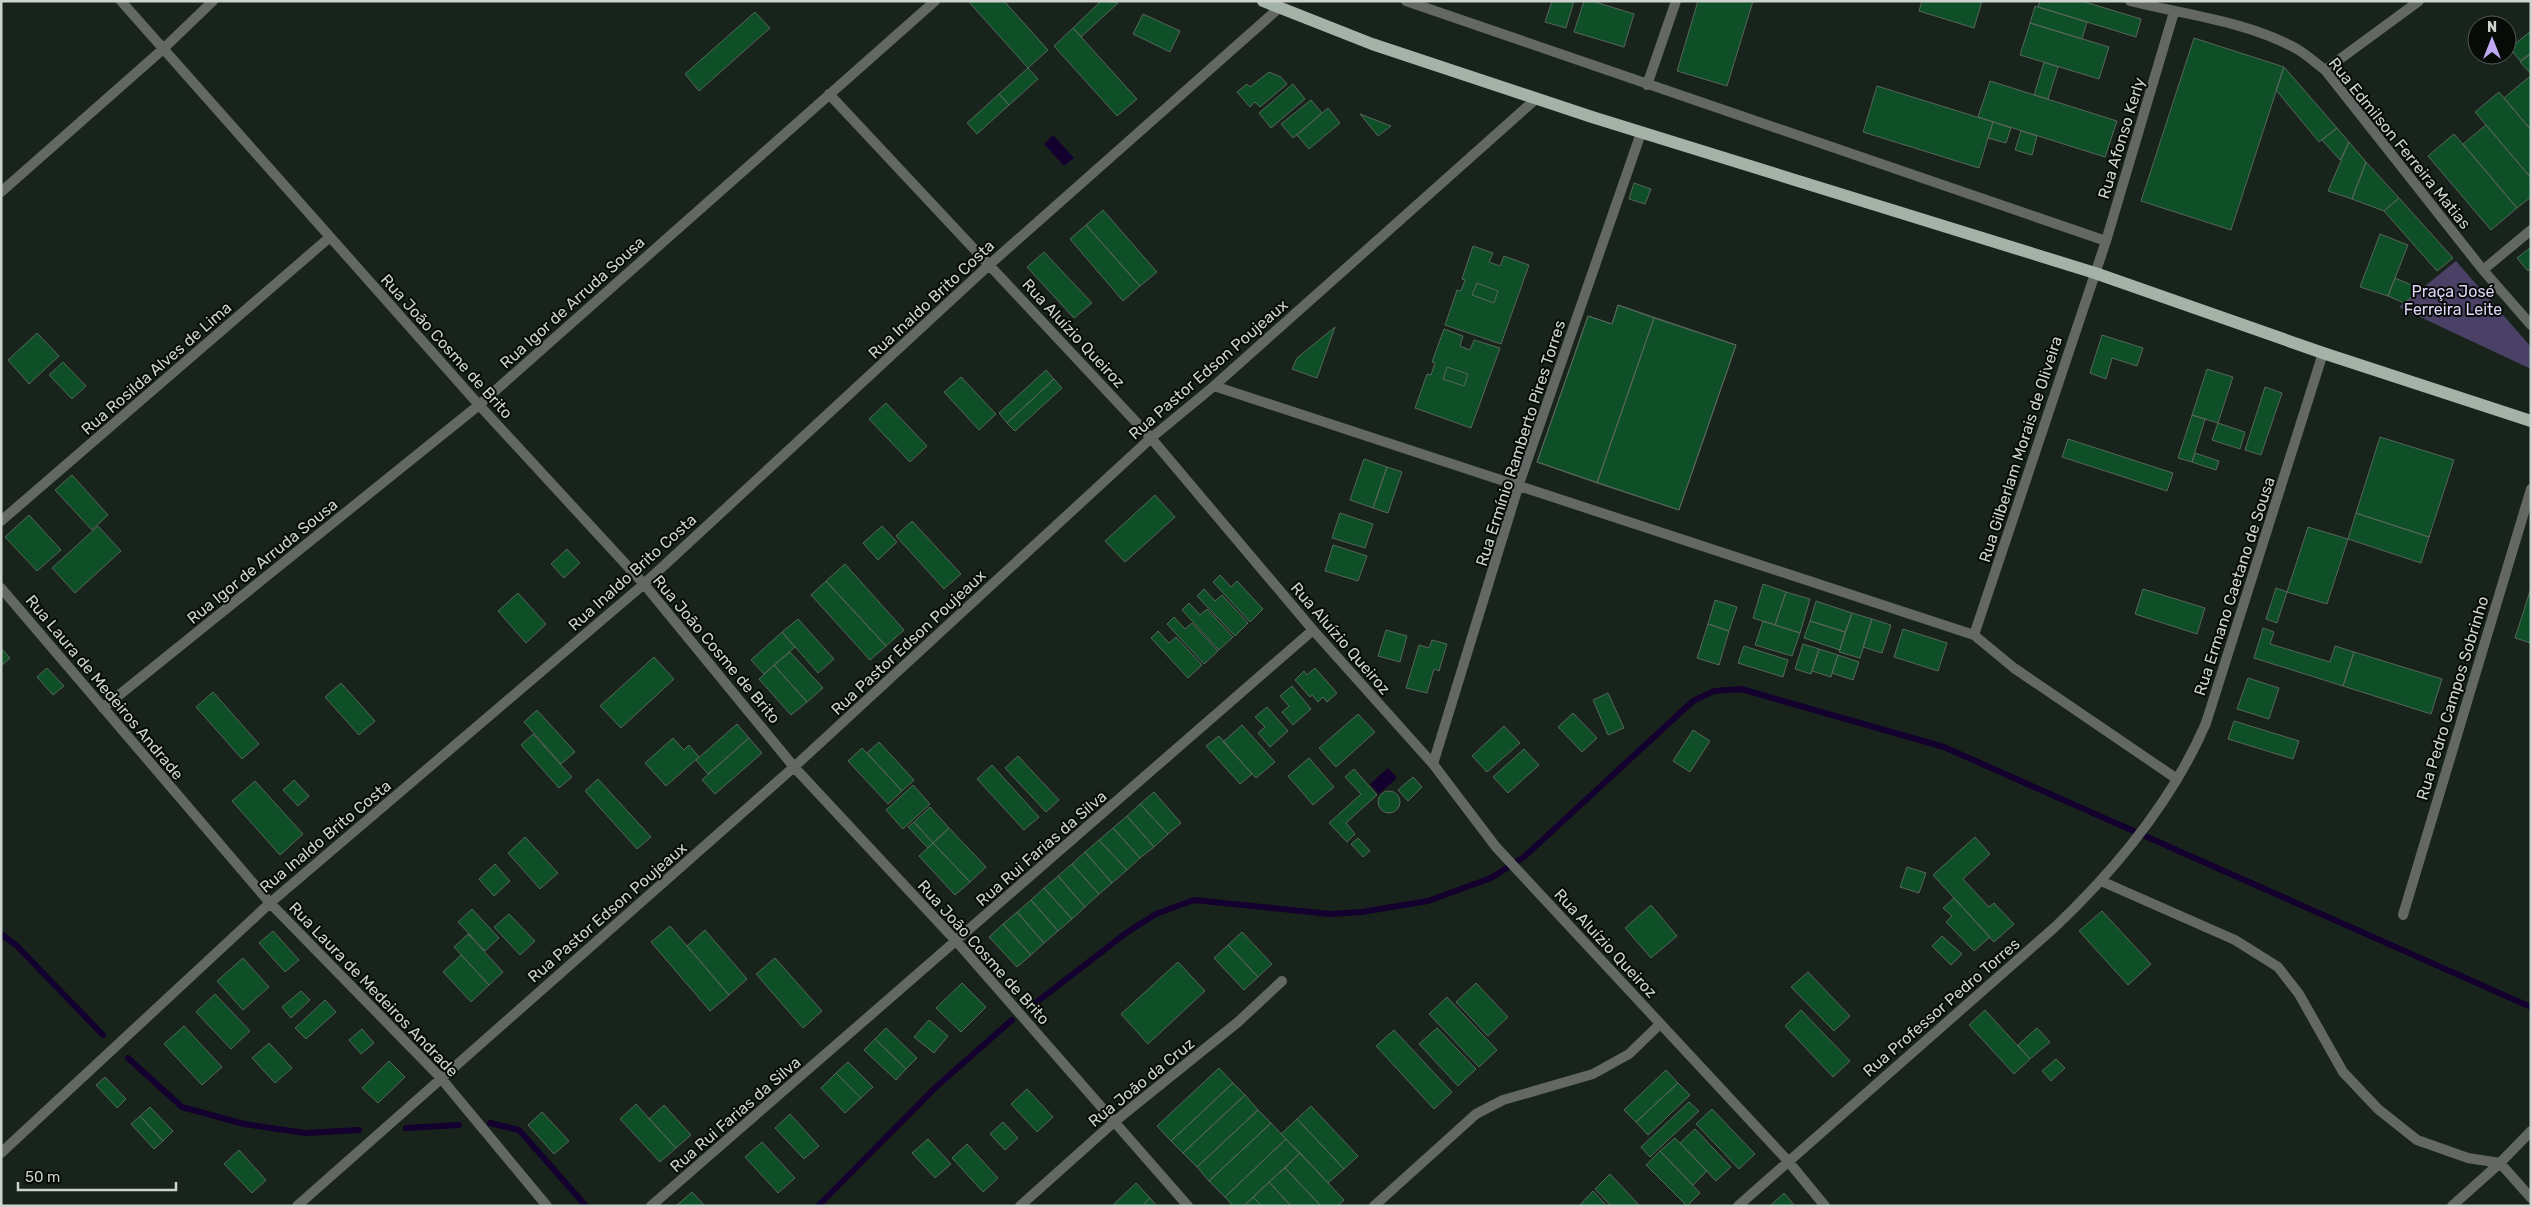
<svg xmlns="http://www.w3.org/2000/svg" width="2532" height="1207" font-family="Rubik,sans-serif">
<style>
.green{fill:#4b4066}
.water{fill:#14002f}
.lines{fill:none;stroke-linecap:round;stroke-linejoin:round}
.stream{stroke:#14002f;stroke-width:6}
.building{fill:#0e4f27;stroke:#58655b}
.street{stroke:#636864;stroke-width:10}
.primary{stroke:#a5b2a8;stroke-width:12}
.labels{text-anchor:middle;stroke-width:4;stroke-linejoin:round;paint-order:stroke}
.street-label{font-size:16px;fill:#cdd4ce;stroke:#070b08}
.park-label{font-size:16px;fill:#ded5f8;stroke:#070b08}
</style>
<rect width="100%" height="100%" fill="#18241b"/>
<!-- green -->
<path class="green" d="M2456 261 2531 347V369L2399 307Z"/>
<!-- water -->
<path class="water" d="M1053 135 1074 158 1064 166 1044 144Z
M1388 768 1397 778 1379 794 1370 784Z"/>
<g class="lines">
<!-- stream -->
<path class="stream" d="M1 934 16 945 103 1035
M1034 1004 1126 933 1156 914 1194 900 1330 914 1362 912 1428 901 1491 878 1524 857 1693 701 1714 691 1741 689 1944 747 2531 1007
M128 1058 182 1107 244 1124 305 1133 359 1130
M490 1123 519 1130 586 1206
M406 1128 459 1125
M818 1206 936 1087 1012 1020"/>
</g>
<!-- building -->
<path class="building" d="M968 1H1004L1048 50 1028 68Z
M1101 1 1118 3 1081 37 1073 28Z
M1552 1H1574L1566 28 1545 22Z
M1584 1H1592L1634 14 1624 47 1574 32Z
M1698 1H1753L1727 86 1677 71Z
M1922 1H1982L1974 28 1919 11Z
M2040 1H2082L2141 19 2136 37 2038 7Z
M2035 6 2087 22 2082 39 2030 23Z
M755 12 770 28 699 91 685 74Z
M1143 14 1180 31 1170 52 1133 34Z
M2030 23 2109 47 2099 79 2020 55Z
M1073 28 1137 99 1117 116 1054 46Z
M2531 31V53L2520 61 2510 48Z
M2194 38 2284 67 2231 230 2141 201Z
M2531 54V74L2520 62Z
M2044 62 2058 67 2048 99 2034 95Z
M2284 67 2337 128 2319 142 2276 90Z
M1028 68 1038 79 1009 105 999 94Z
M1269 72 1281 77 1287 84 1260 107 1255 102 1250 107 1237 92 1247 84 1250 87Z
M2529 77 2531 79V130L2504 98Z
M1990 81 2117 121 2105 157 1978 117Z
M1293 84 1305 99 1271 128 1259 113Z
M1877 86 1993 122 1979 168 1863 132Z
M2499 92 2531 130V178L2475 112Z
M999 94 1009 105 977 134 967 123Z
M1311 100 1322 113 1293 138 1281 124Z
M1328 108 1340 123 1309 149 1297 135Z
M1360 114 1391 126 1378 136Z
M1993 122 2011 128 2006 143 1988 138Z
M2486 125 2531 178V197L2517 208 2463 144Z
M2337 128 2349 142 2340 160 2322 140Z
M2021 131 2037 136 2032 155 2015 150Z
M2454 134 2517 208 2491 230 2428 156Z
M2349 142 2366 162 2352 199 2328 191Z
M2366 162 2399 198 2384 211 2352 199Z
M1634 183 1651 189 1645 204 1629 199Z
M2399 198 2453 258 2437 271 2384 211Z
M1103 210 1157 272 1140 286 1086 225Z
M1086 225 1140 286 1123 301 1070 239Z
M2380 234 2408 245 2388 296 2360 287Z
M1473 246 1493 253 1489 262 1500 266 1504 256 1529 265 1501 344 1445 325 1457 290 1461 291 1465 280 1462 279Z
M2531 247V268L2528 271 2517 258Z
M1044 252 1092 303 1074 318 1027 267Z
M2395 278 2421 289 2404 303 2388 296Z
M1477 283 1498 291 1494 303 1472 295Z
M1618 305 1654 318 1597 483 1537 462 1588 316 1612 324Z
M1618 305 1736 345 1679 510 1537 462 1588 316 1612 324Z
M1654 318 1736 345 1679 510 1597 483Z
M1335 327 1317 378 1292 369 1297 358Z
M1444 329 1463 336 1460 346 1470 350 1474 340 1500 348 1471 428 1415 408 1427 374 1431 375 1435 363 1432 362Z
M37 333 59 356 29 384 8 360Z
M2102 335 2143 348 2137 366 2112 358 2106 379 2090 373Z
M63 362 86 386 72 399 49 375Z
M1447 367 1468 374 1464 386 1443 379Z
M2207 369 2233 377 2218 423 2192 415Z
M1046 370 1054 379 1007 423 999 413Z
M961 377 996 414 979 430 944 392Z
M1054 379 1062 388 1015 431 1007 423Z
M2265 387 2282 393 2261 455 2245 450Z
M886 403 927 446 910 462 869 419Z
M2192 415 2205 419 2192 462 2178 458Z
M2218 423 2245 432 2240 449 2212 440Z
M2380 437 2454 460 2429 537 2356 513Z
M2068 439 2173 473 2167 491 2062 457Z
M2195 453 2219 461 2216 470 2192 462Z
M1364 459 1387 467 1373 508 1350 500Z
M1387 467 1402 472 1388 513 1373 508Z
M72 475 108 515 92 530 55 490Z
M1155 495 1175 517 1125 562 1105 541Z
M1340 513 1373 524 1365 548 1332 538Z
M2356 513 2429 537 2421 563 2348 539Z
M29 515 61 550 37 571 5 537Z
M912 521 961 574 944 589 896 536Z
M98 526 121 551 75 593 52 568Z
M882 526 897 542 878 560 863 543Z
M2308 527 2348 539 2327 604 2287 592Z
M1333 545 1367 556 1358 581 1325 571Z
M567 549 580 563 564 578 551 564Z
M845 564 904 630 886 646 826 581Z
M1220 575 1231 587 1237 581 1263 609 1250 622 1213 582Z
M826 581 886 646 870 660 811 595Z
M1763 584 1786 592 1775 625 1753 618Z
M2276 588 2287 592 2277 623 2266 619Z
M2531 588V643L2515 638Z
M1204 589 1215 601 1222 595 1248 623 1235 636 1197 596Z
M2143 589 2205 608 2197 634 2135 614Z
M1786 592 1810 599 1800 633 1775 625Z
M518 593 546 624 526 643 498 611Z
M1715 600 1737 607 1729 631 1708 624Z
M1816 601 1852 613 1845 632 1810 621Z
M1189 603 1200 615 1207 609 1233 637 1219 650 1182 610Z
M1852 613 1872 619 1860 658 1839 652Z
M1174 617 1185 629 1192 623 1218 651 1204 664 1167 624Z
M798 619 834 659 818 673 782 632Z
M1872 619 1891 625 1882 653 1863 647Z
M1763 621 1800 633 1792 656 1755 645Z
M1810 621 1845 632 1840 650 1804 638Z
M1708 624 1729 631 1719 665 1697 658Z
M2263 628 2274 632 2270 644 2330 662 2335 646 2354 652 2343 686 2254 658Z
M1903 629 1947 643 1938 671 1894 657Z
M1386 630 1407 636 1400 662 1378 656Z
M1158 631 1169 643 1176 637 1202 665 1188 678 1151 638Z
M782 632 795 647 764 674 751 660Z
M1432 640 1447 644 1439 671 1434 669 1427 693 1406 688 1419 645 1429 648Z
M1803 644 1819 649 1811 674 1795 669Z
M1744 646 1788 660 1783 677 1738 663Z
M1 648 10 658 1 666Z
M1819 649 1838 655 1831 677 1812 671Z
M790 652 823 688 807 702 774 665Z
M2354 652 2442 679 2431 714 2343 686Z
M1838 655 1859 662 1853 680 1832 673Z
M654 657 674 679 621 728 600 706Z
M774 665 807 702 791 715 759 679Z
M47 668 64 686 53 695 37 677Z
M1315 668 1337 693 1327 702 1323 697 1318 702 1312 695 1310 697 1295 680 1304 671 1307 675Z
M2248 678 2279 688 2269 719 2237 709Z
M341 683 375 721 359 735 325 697Z
M1292 686 1311 709 1293 725 1282 712 1289 706 1280 696Z
M213 692 259 744 242 759 196 707Z
M1608 693 1624 728 1608 735 1593 700Z
M1267 707 1288 731 1270 747 1258 733 1265 727 1255 717Z
M537 710 575 752 561 764 524 722Z
M1573 713 1597 738 1582 752 1558 727Z
M1358 714 1375 732 1336 767 1319 748Z
M2234 721 2299 741 2293 759 2228 739Z
M737 724 749 738 708 774 696 760Z
M1242 725 1275 762 1256 778 1223 742Z
M1504 726 1520 743 1487 772 1472 756Z
M1693 730 1710 741 1690 772 1673 761Z
M533 734 572 777 559 788 521 745Z
M1219 736 1252 774 1240 784 1206 746Z
M673 738 684 750 689 745 699 757 666 786 645 763Z
M749 738 762 753 715 794 702 780Z
M879 742 914 780 902 791 867 753Z
M862 748 902 791 888 804 848 761Z
M1524 749 1539 765 1508 793 1493 777Z
M1018 756 1059 800 1046 812 1005 768Z
M1309 758 1334 787 1313 805 1288 776Z
M992 765 1039 817 1024 830 977 779Z
M1354 769 1377 795 1346 823 1355 834 1347 842 1329 823 1361 794 1345 777Z
M1413 777 1422 787 1408 801 1398 790Z
M598 779 651 837 637 849 585 791Z
M294 780 309 796 298 806 283 790Z
M255 781 303 834 280 855 232 801Z
M913 785 930 804 903 829 886 810Z
M1378 802a11 11 0 1 1 22 0a11 11 0 1 1-22 0Z
M1154 792 1181 823 1168 834 1140 804Z
M1140 804 1168 834 1154 847 1127 816Z
M930 807 949 828 933 843 914 822Z
M1127 816 1154 847 1140 858 1113 828Z
M914 822 933 843 928 848 908 827Z
M949 828 986 867 970 882 933 843Z
M1113 828 1140 858 1127 870 1099 840Z
M525 837 558 873 540 889 508 853Z
M1975 837 1990 854 1963 879 1989 907 1994 903 2014 924 1994 942 1933 875Z
M1358 838 1370 851 1363 857 1351 844Z
M1099 840 1127 870 1112 883 1085 852Z
M933 843 970 882 955 895 919 856Z
M1085 852 1112 883 1099 894 1072 864Z
M495 864 510 881 494 896 479 879Z
M1072 864 1099 894 1085 907 1058 876Z
M1907 867 1926 873 1919 893 1900 887Z
M1058 876 1085 907 1072 919 1044 888Z
M1044 888 1072 919 1058 931 1031 900Z
M1954 898 1990 937 1974 951 1946 922 1952 916 1943 908Z
M1031 900 1058 931 1044 943 1017 912Z
M1651 905 1677 936 1651 958 1625 928Z
M472 909 499 938 485 951 458 922Z
M2102 911 2151 964 2128 985 2079 931Z
M1017 912 1044 943 1031 955 1003 924Z
M509 914 535 941 520 955 494 927Z
M1003 924 1031 955 1017 967 989 937Z
M670 926 729 995 710 1011 651 942Z
M705 930 747 979 729 995 687 946Z
M273 931 299 960 285 972 259 943Z
M1242 932 1272 964 1258 977 1228 945Z
M468 934 503 972 489 985 454 947Z
M1942 936 1962 954 1951 965 1932 946Z
M1228 945 1258 977 1244 990 1214 958Z
M461 955 489 985 471 1002 443 972Z
M243 958 269 987 243 1010 217 981Z
M775 958 822 1011 803 1028 756 974Z
M1178 962 1205 991 1148 1044 1121 1014Z
M1808 972 1850 1016 1834 1031 1791 987Z
M962 983 986 1007 961 1032 936 1008Z
M1476 983 1508 1017 1488 1036 1456 1002Z
M301 991 310 1000 291 1018 282 1007Z
M215 994 250 1031 231 1049 196 1012Z
M1447 997 1497 1050 1479 1067 1429 1014Z
M325 1000 336 1012 306 1039 295 1028Z
M1801 1010 1850 1061 1833 1077 1785 1026Z
M1985 1010 2030 1059 2014 1074 1969 1025Z
M929 1020 948 1036 934 1053 914 1037Z
M184 1026 222 1067 202 1085 164 1044Z
M886 1028 917 1058 906 1069 875 1039Z
M1437 1028 1476 1069 1458 1086 1419 1044Z
M2037 1028 2050 1042 2030 1059 2018 1045Z
M362 1029 374 1043 361 1054 349 1040Z
M1394 1030 1452 1092 1434 1109 1376 1046Z
M875 1039 906 1069 896 1080 864 1050Z
M269 1043 292 1068 275 1083 252 1058Z
M2056 1059 2065 1068 2051 1081 2042 1071Z
M389 1061 405 1077 378 1103 362 1088Z
M848 1062 873 1087 861 1098 836 1073Z
M1219 1068 1233 1083 1171 1141 1157 1126Z
M1666 1070 1678 1083 1636 1122 1624 1110Z
M836 1073 861 1098 845 1113 821 1088Z
M105 1077 126 1099 117 1108 96 1085Z
M1233 1083 1245 1095 1183 1153 1171 1141Z
M1678 1083 1690 1095 1648 1135 1636 1122Z
M1027 1089 1053 1117 1037 1132 1011 1104Z
M1245 1095 1258 1110 1197 1167 1183 1153Z
M1689 1102 1699 1111 1650 1157 1641 1147Z
M636 1104 676 1148 660 1162 620 1119Z
M664 1105 691 1135 676 1148 649 1119Z
M1311 1106 1358 1156 1344 1169 1297 1119Z
M150 1107 173 1131 163 1141 140 1116Z
M1712 1109 1755 1154 1739 1169 1696 1124Z
M1258 1110 1271 1123 1209 1181 1197 1167Z
M542 1112 569 1141 554 1154 528 1125Z
M790 1114 819 1146 804 1159 775 1128Z
M140 1116 163 1141 154 1149 131 1124Z
M1297 1119 1344 1169 1328 1183 1281 1134Z
M1003 1122 1018 1138 1005 1150 990 1134Z
M1271 1123 1286 1139 1225 1197 1209 1181Z
M1695 1129 1731 1167 1716 1181 1680 1143Z
M1675 1138 1707 1171 1693 1185 1660 1151Z
M928 1139 951 1164 935 1178 912 1153Z
M1286 1139 1300 1153 1244 1206H1233L1225 1197Z
M762 1142 795 1178 778 1193 745 1157Z
M967 1144 998 1178 983 1192 952 1158Z
M239 1150 266 1180 252 1193 224 1164Z
M1660 1151 1700 1193 1687 1206 1646 1165Z
M1300 1153 1344 1200 1338 1206H1321L1285 1168Z
M1285 1168 1321 1206H1291L1269 1182Z
M1610 1174 1640 1206H1611L1595 1189Z
M1269 1182 1291 1206H1262L1253 1197Z
M1136 1183 1150 1198 1142 1206H1112Z
M1593 1191 1607 1206H1579Z
M692 1192 705 1206H676Z
M1784 1193 1795 1206H1770Z
M1253 1197 1262 1206H1244Z
M1150 1198 1157 1206H1142Z"/>
<g class="lines">
<!-- street -->
<path class="street" d="M121 1 479 405 644 584 794 767 957 942 1188 1206
M1406 1 2106 241
M2130 1C2186 15 2246 21 2297 49 2307 55 2316 63 2325 70L2483 270 2531 325
M2325 70 2419 1
M1647 85 1676 1
M829 94 1151 438 1313 630 1433 764 1496 847 1788 1161 1825 1206
M1 192 162 50 213 1
M2483 270 2531 230
M1214 386 1974 635 2014 668 2177 779
M1 521 330 237
M1 588 270 903 440 1077 547 1206
M1974 635 2106 241 2174 12
M103 708 479 405 935 1
M1433 764 1519 484 1641 133
M2101 881 2235 940 2278 967 2299 994 2343 1072 2378 1109 2417 1140 2468 1158 2500 1163 2531 1198
M2403 915 2531 489
M1 1153 270 903 644 584 989 265 1279 8
M297 1206 794 767 1151 438 1214 386 1537 98
M651 1206 1313 630
M1020 1206 1114 1122 1238 1022 1282 981
M1374 1206 1476 1114 1503 1100 1593 1074 1629 1054 1660 1024
M1738 1206 2055 927C2116 869 2172 802 2206 723L2323 353
M2452 1206 2500 1163 2531 1131"/>
<!-- primary -->
<path class="primary" d="M1263 1 1372 44 1592 117 2095 273 2323 353 2531 421"/>
</g>
<g class="labels">
<!-- street labels -->
<g class="street-label">
<text transform="translate(2121 138) rotate(-73)" y="6">Rua Afonso Kerly</text>
<text transform="translate(2400 143) rotate(51)" y="6">Rua Edmilson Ferreira Matias</text>
<text transform="translate(931 299) rotate(-43)" y="6">Rua Inaldo Brito Costa</text>
<text transform="translate(572 302) rotate(-42)" y="6">Rua Igor de Arruda Sousa</text>
<text transform="translate(1074 333) rotate(47)" y="6">Rua Aluízio Queiroz</text>
<text transform="translate(447 346) rotate(48)" y="6">Rua João Cosme de Brito</text>
<text transform="translate(156 368) rotate(-41)" y="6">Rua Rosilda Alves de Lima</text>
<text transform="translate(1208 369) rotate(-41)" y="6">Rua Pastor Edson Poujeaux</text>
<text transform="translate(1520 443) rotate(-72)" y="6">Rua Ermínio Ramberto Pires Torres</text>
<text transform="translate(2020 449) rotate(-72)" y="6">Rua Gilberlam Morais de Oliveira</text>
<text transform="translate(262 561) rotate(-39)" y="6">Rua Igor de Arruda Sousa</text>
<text transform="translate(632 572) rotate(-42)" y="6">Rua Inaldo Brito Costa</text>
<text transform="translate(2234 586) rotate(-72)" y="6">Rua Ermano Caetano de Sousa</text>
<text transform="translate(1341 638) rotate(49)" y="6">Rua Aluízio Queiroz</text>
<text transform="translate(908 642) rotate(-43)" y="6">Rua Pastor Edson Poujeaux</text>
<text transform="translate(717 649) rotate(50)" y="6">Rua João Cosme de Brito</text>
<text transform="translate(105 687) rotate(50)" y="6">Rua Laura de Medeiros Andrade</text>
<text transform="translate(2452 698) rotate(-73)" y="6">Rua Pedro Campos Sobrinho</text>
<text transform="translate(325 836) rotate(-40)" y="6">Rua Inaldo Brito Costa</text>
<text transform="translate(1041 848) rotate(-41)" y="6">Rua Rui Farias da Silva</text>
<text transform="translate(607 912) rotate(-41)" y="6">Rua Pastor Edson Poujeaux</text>
<text transform="translate(1606 943) rotate(47)" y="6">Rua Aluízio Queiroz</text>
<text transform="translate(984 952) rotate(48)" y="6">Rua João Cosme de Brito</text>
<text transform="translate(374 989) rotate(46)" y="6">Rua Laura de Medeiros Andrade</text>
<text transform="translate(1941 1007) rotate(-41)" y="6">Rua Professor Pedro Torres</text>
<text transform="translate(1141 1082) rotate(-39)" y="6">Rua João da Cruz</text>
<text transform="translate(735 1114) rotate(-41)" y="6">Rua Rui Farias da Silva</text>
</g>
<!-- park labels -->
<g class="park-label">
<text x="2453" y="297">Praça José<tspan x="2453" dy="18">Ferreira Leite</tspan></text>
</g>
</g>
<!-- border -->
<rect width="2532" height="1207" fill="none" stroke="#cdd4ce" stroke-width="5"/>
<!-- north arrow -->
<g transform="translate(2492 40)"><circle r="24" fill="#070b08" stroke="#565b57"/>
<path d="M0-4L9 19L0 12L-9 19Z" fill="#bfa9f4"/>
<text y="-8" font-size="14" font-weight="bold" text-anchor="middle" fill="#cdd4ce">N</text>
</g>
<!-- scale -->
<path d="M18 1182v8h158v-8" fill="none" stroke="#cdd4ce" stroke-width="2.5"/>
<text x="25" y="1182" font-size="15" fill="#cdd4ce" stroke="#070b08" stroke-width="4" paint-order="stroke">50 m</text>
</svg>
